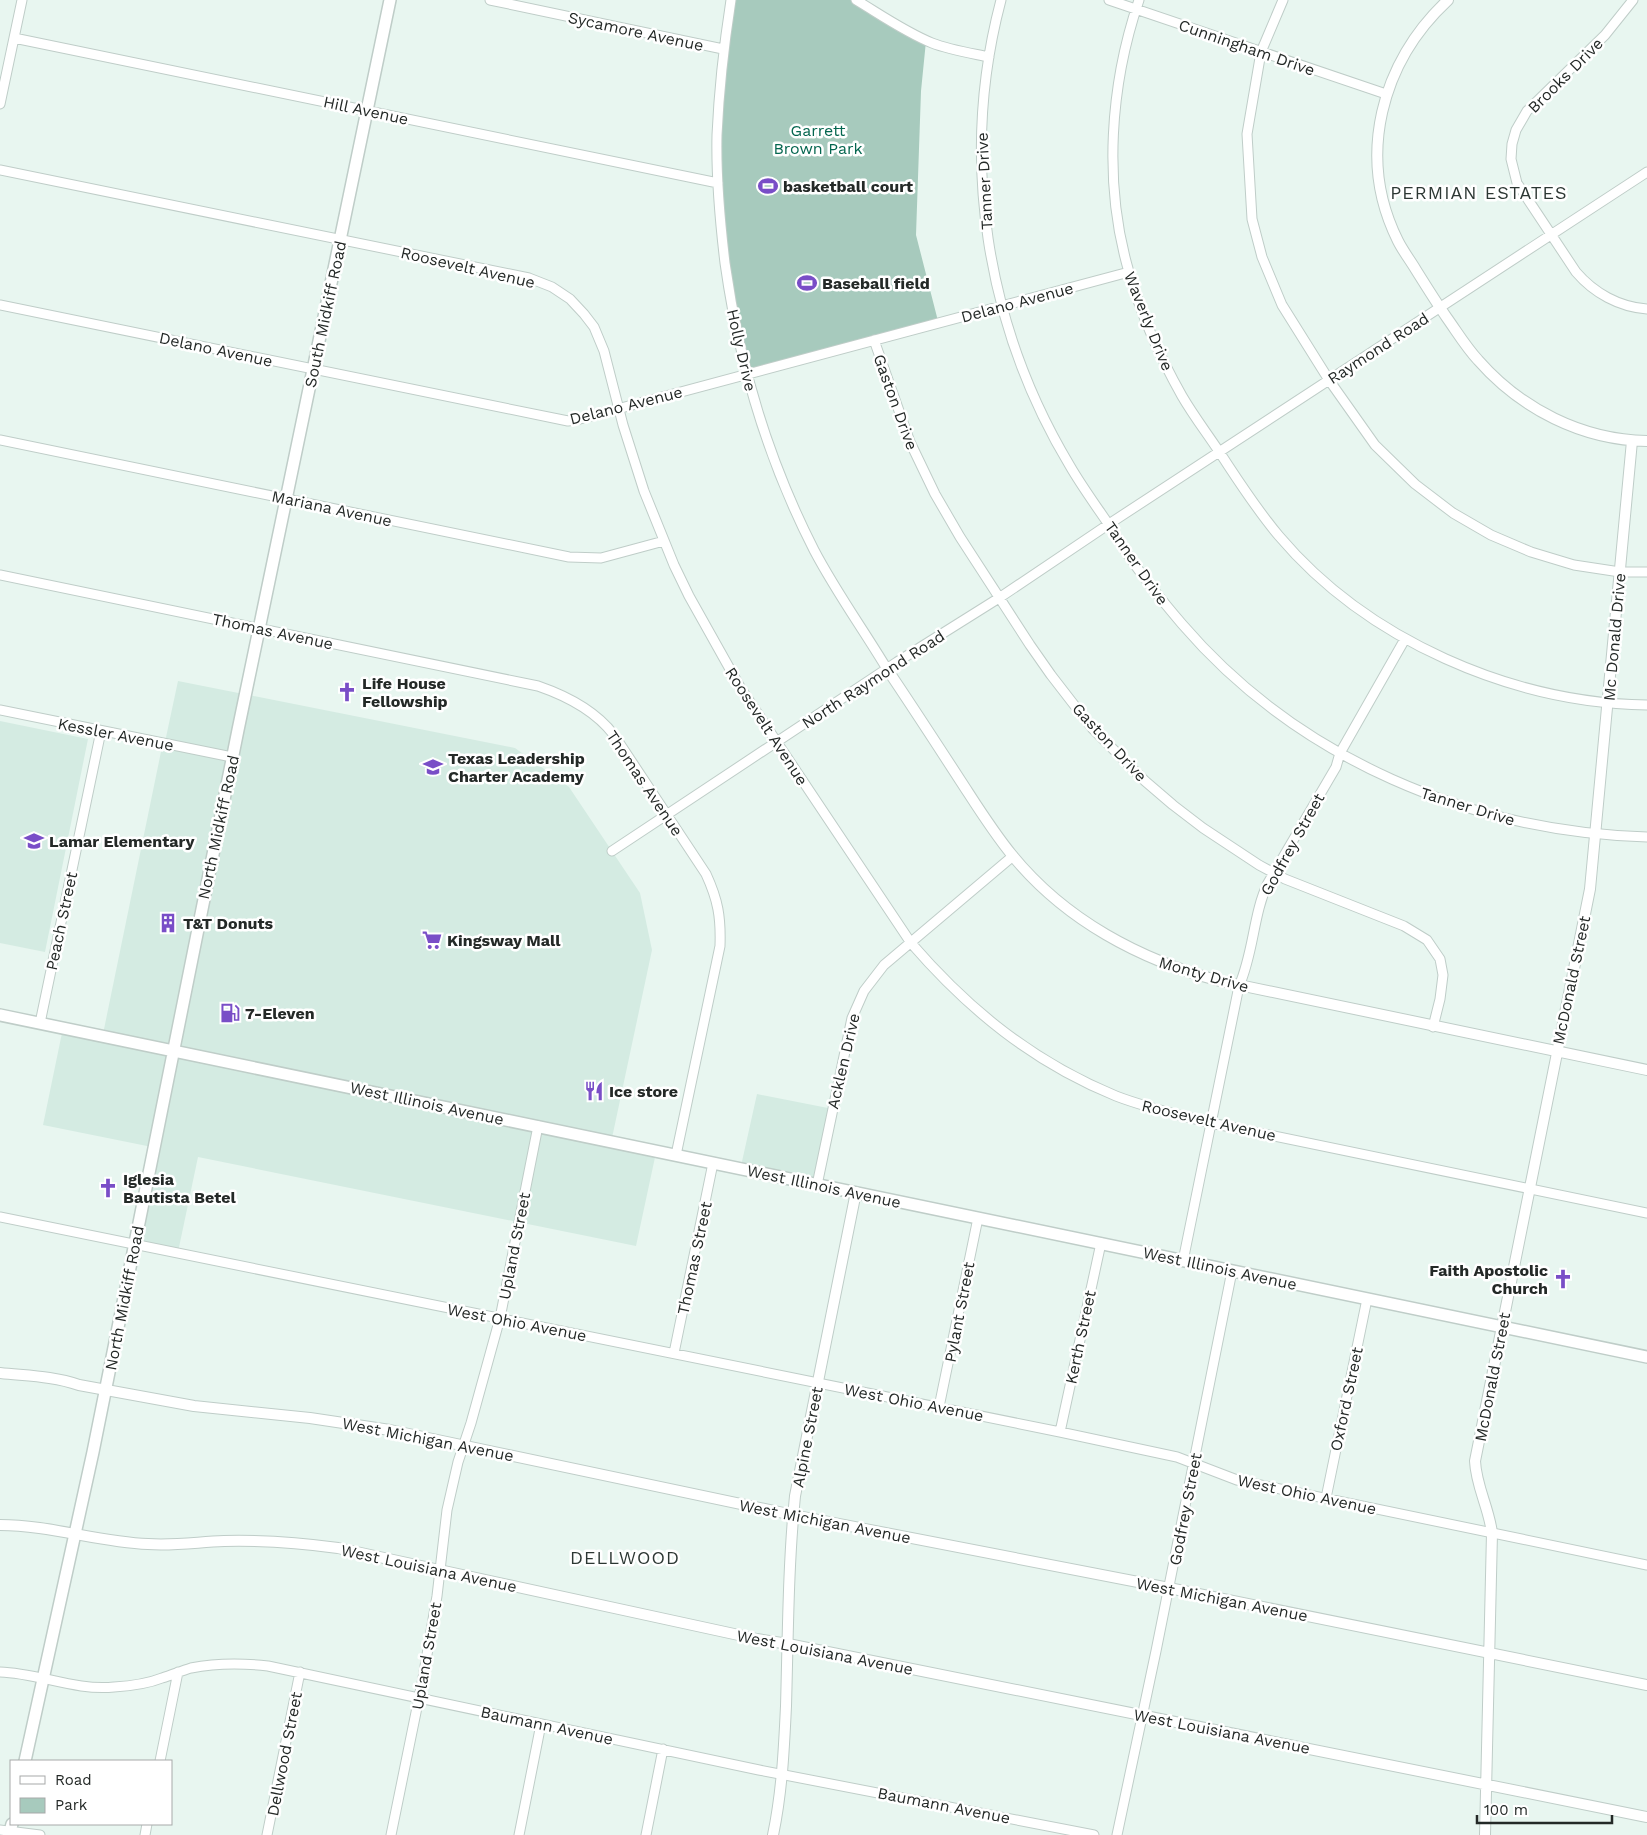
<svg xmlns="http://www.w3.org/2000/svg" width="1647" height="1835" font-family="'Work Sans',sans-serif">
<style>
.built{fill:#d4ebe2}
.green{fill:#a7cabd}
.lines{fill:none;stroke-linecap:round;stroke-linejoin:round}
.minor-casing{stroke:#bfcdc8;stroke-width:11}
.tertiary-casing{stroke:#bfcdc8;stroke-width:12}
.secondary-casing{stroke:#bfcdc8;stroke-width:14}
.minor{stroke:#fff;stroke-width:9}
.tertiary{stroke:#fff;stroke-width:10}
.secondary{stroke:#fff;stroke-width:11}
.labels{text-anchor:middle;stroke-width:5;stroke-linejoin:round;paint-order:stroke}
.street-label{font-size:16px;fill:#242927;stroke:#fff}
.park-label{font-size:16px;fill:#04664f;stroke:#fff}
.poi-label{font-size:16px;font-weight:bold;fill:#242927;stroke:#fff;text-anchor:start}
.neighbourhood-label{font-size:18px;letter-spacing:1px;fill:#2c3733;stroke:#fff}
</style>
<rect width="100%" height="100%" fill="#e8f6f0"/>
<!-- built -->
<path class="built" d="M178 681 515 748 569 787 640 893 652 950 612 1138 657 1148 636 1246 198 1157 178 1252 138 1244 152 1147 43 1125 63 1028 103 1034 163 742H165Z
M0 721 88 739 45 952 0 943Z
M757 1094 833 1109 819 1182 741 1166Z"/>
<!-- green -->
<path class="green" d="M731 0H857L926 41 921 91 916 235 938 321 746 374 739 343 717 161Z"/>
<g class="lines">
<defs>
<path id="minor" d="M490 0 723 49
M731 0C724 45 719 90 717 135 716 178 720 221 725 263 739 363 768 460 814 550 836 592 863 629 887 669
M856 0C881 15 905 32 932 43 950 50 970 53 989 57
M1001 0C959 158 986 326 1070 466 1081 485 1094 503 1107 522 1116 535 1123 549 1133 562 1148 584 1165 604 1182 624 1298 759 1471 832 1647 837
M1109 0 1386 94
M1139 0C1110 85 1103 184 1129 272 1141 315 1160 357 1182 396 1193 415 1206 432 1218 450 1238 480 1256 509 1279 536 1367 640 1512 703 1647 705
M1283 0 1261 52 1247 134 1252 219 1262 257 1282 305 1329 380 1375 445 1415 484 1453 513 1491 535 1531 552 1574 565 1620 572H1647
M1633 0 1605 35 1527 111 1516 130 1512 144 1511 159 1517 183 1576 272C1594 293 1619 307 1647 309
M14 38 718 183
M0 104 22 0
M0 170 529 278 552 287 570 299 584 314 594 327 604 351 623 425 644 491 674 565 689 596 740 687 911 943C969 1010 1033 1062 1116 1096 1147 1108 1179 1115 1211 1123L1647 1213
M0 305 568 421 580 419 1129 272
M874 340 910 442 935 494 960 537 1030 645 1051 675 1092 728 1145 781 1173 805 1203 828 1259 865 1285 879 1404 926 1427 940 1440 959 1443 975 1440 999 1433 1027
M0 440 569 557 601 558 664 541
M0 575 538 686C567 696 595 710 614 735L706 874C718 900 721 917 720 946L676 1155
M0 710 232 757
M612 851 897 662 999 598 1109 524 1647 172
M40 1023 101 731
M817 1185 852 1018 864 991 884 965 1013 856
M0 1217 1060 1432 1177 1457 1237 1480 1647 1565
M1183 1261 1239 986C1254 952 1253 914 1268 883L1336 767 1340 753 1405 639
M674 1353 713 1163
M939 1407 978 1218
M1060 1432 1101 1243
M1326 1498 1367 1299
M0 1672C38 1673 75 1691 114 1687 130 1686 147 1684 162 1678 172 1675 181 1671 191 1668 216 1663 242 1663 268 1666L759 1770 1094 1835
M160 1761 178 1672
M0 1830 40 1835
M145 1835 147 1824
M267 1835 300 1672
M391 1835 423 1678 437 1596 447 1510 458 1462 471 1423 500 1318 538 1126
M519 1835 541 1724
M646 1835 663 1749
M1117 1835 1156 1651 1232 1271"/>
<path id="tertiary" d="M1448 0C1381 62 1356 157 1398 241 1403 251 1410 260 1416 270 1426 286 1436 302 1447 318 1457 332 1466 347 1478 360 1521 409 1582 440 1647 441
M887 669C912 706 936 743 960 780 977 806 993 832 1012 855 1065 920 1140 960 1220 981L1647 1070
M0 1373C27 1376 53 1376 79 1385L194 1406 310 1418 390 1430 793 1515 1169 1588 1647 1685
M0 1525C50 1525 98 1542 148 1544 173 1546 198 1542 224 1541 262 1540 301 1543 338 1548L757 1639 788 1644 1647 1817
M773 1835C782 1792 784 1749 786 1706 788 1636 788 1566 795 1496L856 1192
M1485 1835 1492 1533C1489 1508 1476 1486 1475 1461L1590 889 1632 441"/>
<path id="secondary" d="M0 1015 1647 1357
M25 1761 93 1452 238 730 390 0
M9 1835 12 1824"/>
</defs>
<!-- minor casing -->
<use href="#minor" class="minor-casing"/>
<!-- tertiary casing -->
<use href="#tertiary" class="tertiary-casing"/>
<!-- secondary casing -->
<use href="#secondary" class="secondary-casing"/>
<!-- minor -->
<use href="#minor" class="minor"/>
<!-- tertiary -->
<use href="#tertiary" class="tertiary"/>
<!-- secondary -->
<use href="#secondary" class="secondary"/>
</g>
<!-- icons -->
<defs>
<symbol id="stadium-bare" viewBox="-9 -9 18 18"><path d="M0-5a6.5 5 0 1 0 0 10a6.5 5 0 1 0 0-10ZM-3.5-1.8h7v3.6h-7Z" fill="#794ec7" stroke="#fff" stroke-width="2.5" paint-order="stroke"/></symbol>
<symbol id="church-bare" viewBox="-9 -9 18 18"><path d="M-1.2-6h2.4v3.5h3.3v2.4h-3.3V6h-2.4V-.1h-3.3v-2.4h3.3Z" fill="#794ec7" stroke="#fff" stroke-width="2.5" paint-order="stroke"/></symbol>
<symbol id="school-bare" viewBox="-9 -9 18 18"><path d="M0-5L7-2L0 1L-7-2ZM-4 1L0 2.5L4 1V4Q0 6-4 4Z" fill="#794ec7" stroke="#fff" stroke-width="2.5" paint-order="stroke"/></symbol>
<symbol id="building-bare" viewBox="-9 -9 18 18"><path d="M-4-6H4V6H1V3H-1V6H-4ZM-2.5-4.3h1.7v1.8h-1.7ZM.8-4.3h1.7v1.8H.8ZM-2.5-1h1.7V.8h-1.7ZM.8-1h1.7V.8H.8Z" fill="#794ec7" stroke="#fff" stroke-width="2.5" paint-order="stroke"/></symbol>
<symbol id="supermarket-bare" viewBox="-9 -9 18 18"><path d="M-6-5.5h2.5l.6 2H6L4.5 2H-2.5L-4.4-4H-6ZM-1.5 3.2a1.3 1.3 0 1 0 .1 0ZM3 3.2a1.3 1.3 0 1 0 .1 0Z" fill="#794ec7" stroke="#fff" stroke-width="2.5" paint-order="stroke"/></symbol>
<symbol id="fuel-bare" viewBox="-9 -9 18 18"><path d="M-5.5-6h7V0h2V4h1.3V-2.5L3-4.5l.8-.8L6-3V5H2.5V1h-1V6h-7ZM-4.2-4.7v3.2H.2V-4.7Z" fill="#794ec7" stroke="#fff" stroke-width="2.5" paint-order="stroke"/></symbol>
<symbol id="restaurant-bare" viewBox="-9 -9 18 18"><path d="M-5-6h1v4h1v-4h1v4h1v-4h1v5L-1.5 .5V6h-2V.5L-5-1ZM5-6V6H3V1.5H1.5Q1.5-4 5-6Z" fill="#794ec7" stroke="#fff" stroke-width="2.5" paint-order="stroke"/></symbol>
</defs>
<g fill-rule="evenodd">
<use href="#stadium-bare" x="754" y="172" width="28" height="28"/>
<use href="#stadium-bare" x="793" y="269" width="28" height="28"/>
<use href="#church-bare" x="333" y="678" width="28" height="28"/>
<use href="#school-bare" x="419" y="753" width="28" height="28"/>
<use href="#school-bare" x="20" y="827" width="28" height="28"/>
<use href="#building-bare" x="154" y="909" width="28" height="28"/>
<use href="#supermarket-bare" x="418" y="926" width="28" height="28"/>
<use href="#fuel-bare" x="216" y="999" width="28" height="28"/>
<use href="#restaurant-bare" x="580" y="1077" width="28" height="28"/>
<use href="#church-bare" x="94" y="1174" width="28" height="28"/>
<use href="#church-bare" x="1549" y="1265" width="28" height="28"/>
</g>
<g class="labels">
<!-- street labels -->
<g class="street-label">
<text transform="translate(636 31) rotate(12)" y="6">Sycamore Avenue</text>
<text transform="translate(1247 47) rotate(19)" y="6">Cunningham Drive</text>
<text transform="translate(1565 75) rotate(-45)" y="6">Brooks Drive</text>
<text transform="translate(366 110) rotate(12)" y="6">Hill Avenue</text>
<text transform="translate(984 181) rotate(-93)" y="6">Tanner Drive</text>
<text transform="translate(468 267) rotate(13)" y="6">Roosevelt Avenue</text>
<text transform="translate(1017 302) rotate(-15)" y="6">Delano Avenue</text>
<text transform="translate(325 314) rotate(-78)" y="6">South Midkiff Road</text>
<text transform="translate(1149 321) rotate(68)" y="6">Waverly Drive</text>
<text transform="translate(1378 348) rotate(-33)" y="6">Raymond Road</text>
<text transform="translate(216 349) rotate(12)" y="6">Delano Avenue</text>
<text transform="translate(742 350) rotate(77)" y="6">Holly Drive</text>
<text transform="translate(896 402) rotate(70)" y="6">Gaston Drive</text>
<text transform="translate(626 405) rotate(-14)" y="6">Delano Avenue</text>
<text transform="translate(332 508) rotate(12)" y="6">Mariana Avenue</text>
<text transform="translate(1137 563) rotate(55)" y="6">Tanner Drive</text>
<text transform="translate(273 631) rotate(12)" y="6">Thomas Avenue</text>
<text transform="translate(1614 637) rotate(-85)" y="6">Mc Donald Drive</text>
<text transform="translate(873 679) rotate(-33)" y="6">North Raymond Road</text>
<text transform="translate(767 726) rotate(57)" y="6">Roosevelt Avenue</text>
<text transform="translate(116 734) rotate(11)" y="6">Kessler Avenue</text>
<text transform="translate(1110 742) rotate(47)" y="6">Gaston Drive</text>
<text transform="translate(645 783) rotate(56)" y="6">Thomas Avenue</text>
<text transform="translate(1468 806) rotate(17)" y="6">Tanner Drive</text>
<text transform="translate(218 827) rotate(-78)" y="6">North Midkiff Road</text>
<text transform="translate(1292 844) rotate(-61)" y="6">Godfrey Street</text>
<text transform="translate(61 921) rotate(-78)" y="6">Peach Street</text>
<text transform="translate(1204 974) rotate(16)" y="6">Monty Drive</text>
<text transform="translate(1571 980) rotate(-78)" y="6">McDonald Street</text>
<text transform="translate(843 1061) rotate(-77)" y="6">Acklen Drive</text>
<text transform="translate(427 1103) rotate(12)" y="6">West Illinois Avenue</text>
<text transform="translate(1209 1120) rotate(13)" y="6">Roosevelt Avenue</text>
<text transform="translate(824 1186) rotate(12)" y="6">West Illinois Avenue</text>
<text transform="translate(514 1246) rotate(-79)" y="6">Upland Street</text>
<text transform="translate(694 1258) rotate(-78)" y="6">Thomas Street</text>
<text transform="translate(1220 1268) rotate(12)" y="6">West Illinois Avenue</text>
<text transform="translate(124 1298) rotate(-79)" y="6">North Midkiff Road</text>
<text transform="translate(959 1312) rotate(-79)" y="6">Pylant Street</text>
<text transform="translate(517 1322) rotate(11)" y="6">West Ohio Avenue</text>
<text transform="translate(1080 1337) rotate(-78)" y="6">Kerth Street</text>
<text transform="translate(1492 1377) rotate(-79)" y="6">McDonald Street</text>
<text transform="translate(1346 1399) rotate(-78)" y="6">Oxford Street</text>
<text transform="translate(914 1402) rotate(11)" y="6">West Ohio Avenue</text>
<text transform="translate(807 1437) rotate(-79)" y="6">Alpine Street</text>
<text transform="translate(428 1439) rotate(11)" y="6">West Michigan Avenue</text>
<text transform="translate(1307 1494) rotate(12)" y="6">West Ohio Avenue</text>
<text transform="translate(1185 1509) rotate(-79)" y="6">Godfrey Street</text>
<text transform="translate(825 1521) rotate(11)" y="6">West Michigan Avenue</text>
<text transform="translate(429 1568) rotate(12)" y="6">West Louisiana Avenue</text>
<text transform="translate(1222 1599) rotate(11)" y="6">West Michigan Avenue</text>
<text transform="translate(825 1652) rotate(11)" y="6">West Louisiana Avenue</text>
<text transform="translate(426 1656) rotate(-80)" y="6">Upland Street</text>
<text transform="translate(547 1725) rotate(12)" y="6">Baumann Avenue</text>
<text transform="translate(1222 1731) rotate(11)" y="6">West Louisiana Avenue</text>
<text transform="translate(284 1754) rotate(-79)" y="6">Dellwood Street</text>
<text transform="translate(944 1805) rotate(11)" y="6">Baumann Avenue</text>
</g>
<!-- park labels -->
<g class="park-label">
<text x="818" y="136">Garrett<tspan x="818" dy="18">Brown Park</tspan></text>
</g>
<!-- poi labels -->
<g class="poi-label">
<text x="783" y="192">basketball court</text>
<text x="822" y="289">Baseball field</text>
<text x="362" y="689">Life House<tspan x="362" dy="18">Fellowship</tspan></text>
<text x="448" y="764">Texas Leadership<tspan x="448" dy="18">Charter Academy</tspan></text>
<text x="49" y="847">Lamar Elementary</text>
<text x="183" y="929">T&amp;T Donuts</text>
<text x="447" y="946">Kingsway Mall</text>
<text x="245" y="1019">7-Eleven</text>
<text x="609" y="1097">Ice store</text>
<text x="123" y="1185">Iglesia<tspan x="123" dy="18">Bautista Betel</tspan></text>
<text x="1548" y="1276" text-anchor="end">Faith Apostolic<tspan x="1548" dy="18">Church</tspan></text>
</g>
<!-- neighbourhood labels -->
<g class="neighbourhood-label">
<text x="1479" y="199">PERMIAN ESTATES</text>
<text x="625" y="1564">DELLWOOD</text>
</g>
</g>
<!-- legend -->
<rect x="10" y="1760" width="162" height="65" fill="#ffffff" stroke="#a7a9a9"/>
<rect x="20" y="1776" width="25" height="8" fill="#ffffff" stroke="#a7a9a9"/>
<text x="55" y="1785" font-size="15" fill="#242927">Road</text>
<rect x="20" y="1798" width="25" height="15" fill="#a7cabd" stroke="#a7a9a9"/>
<text x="55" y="1810" font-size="15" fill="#242927">Park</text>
<!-- scale -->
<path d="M1477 1815v8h135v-8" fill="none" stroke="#242927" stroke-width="2.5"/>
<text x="1484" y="1815" font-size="15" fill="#242927" stroke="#ffffff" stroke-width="4" paint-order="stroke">100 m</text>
</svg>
